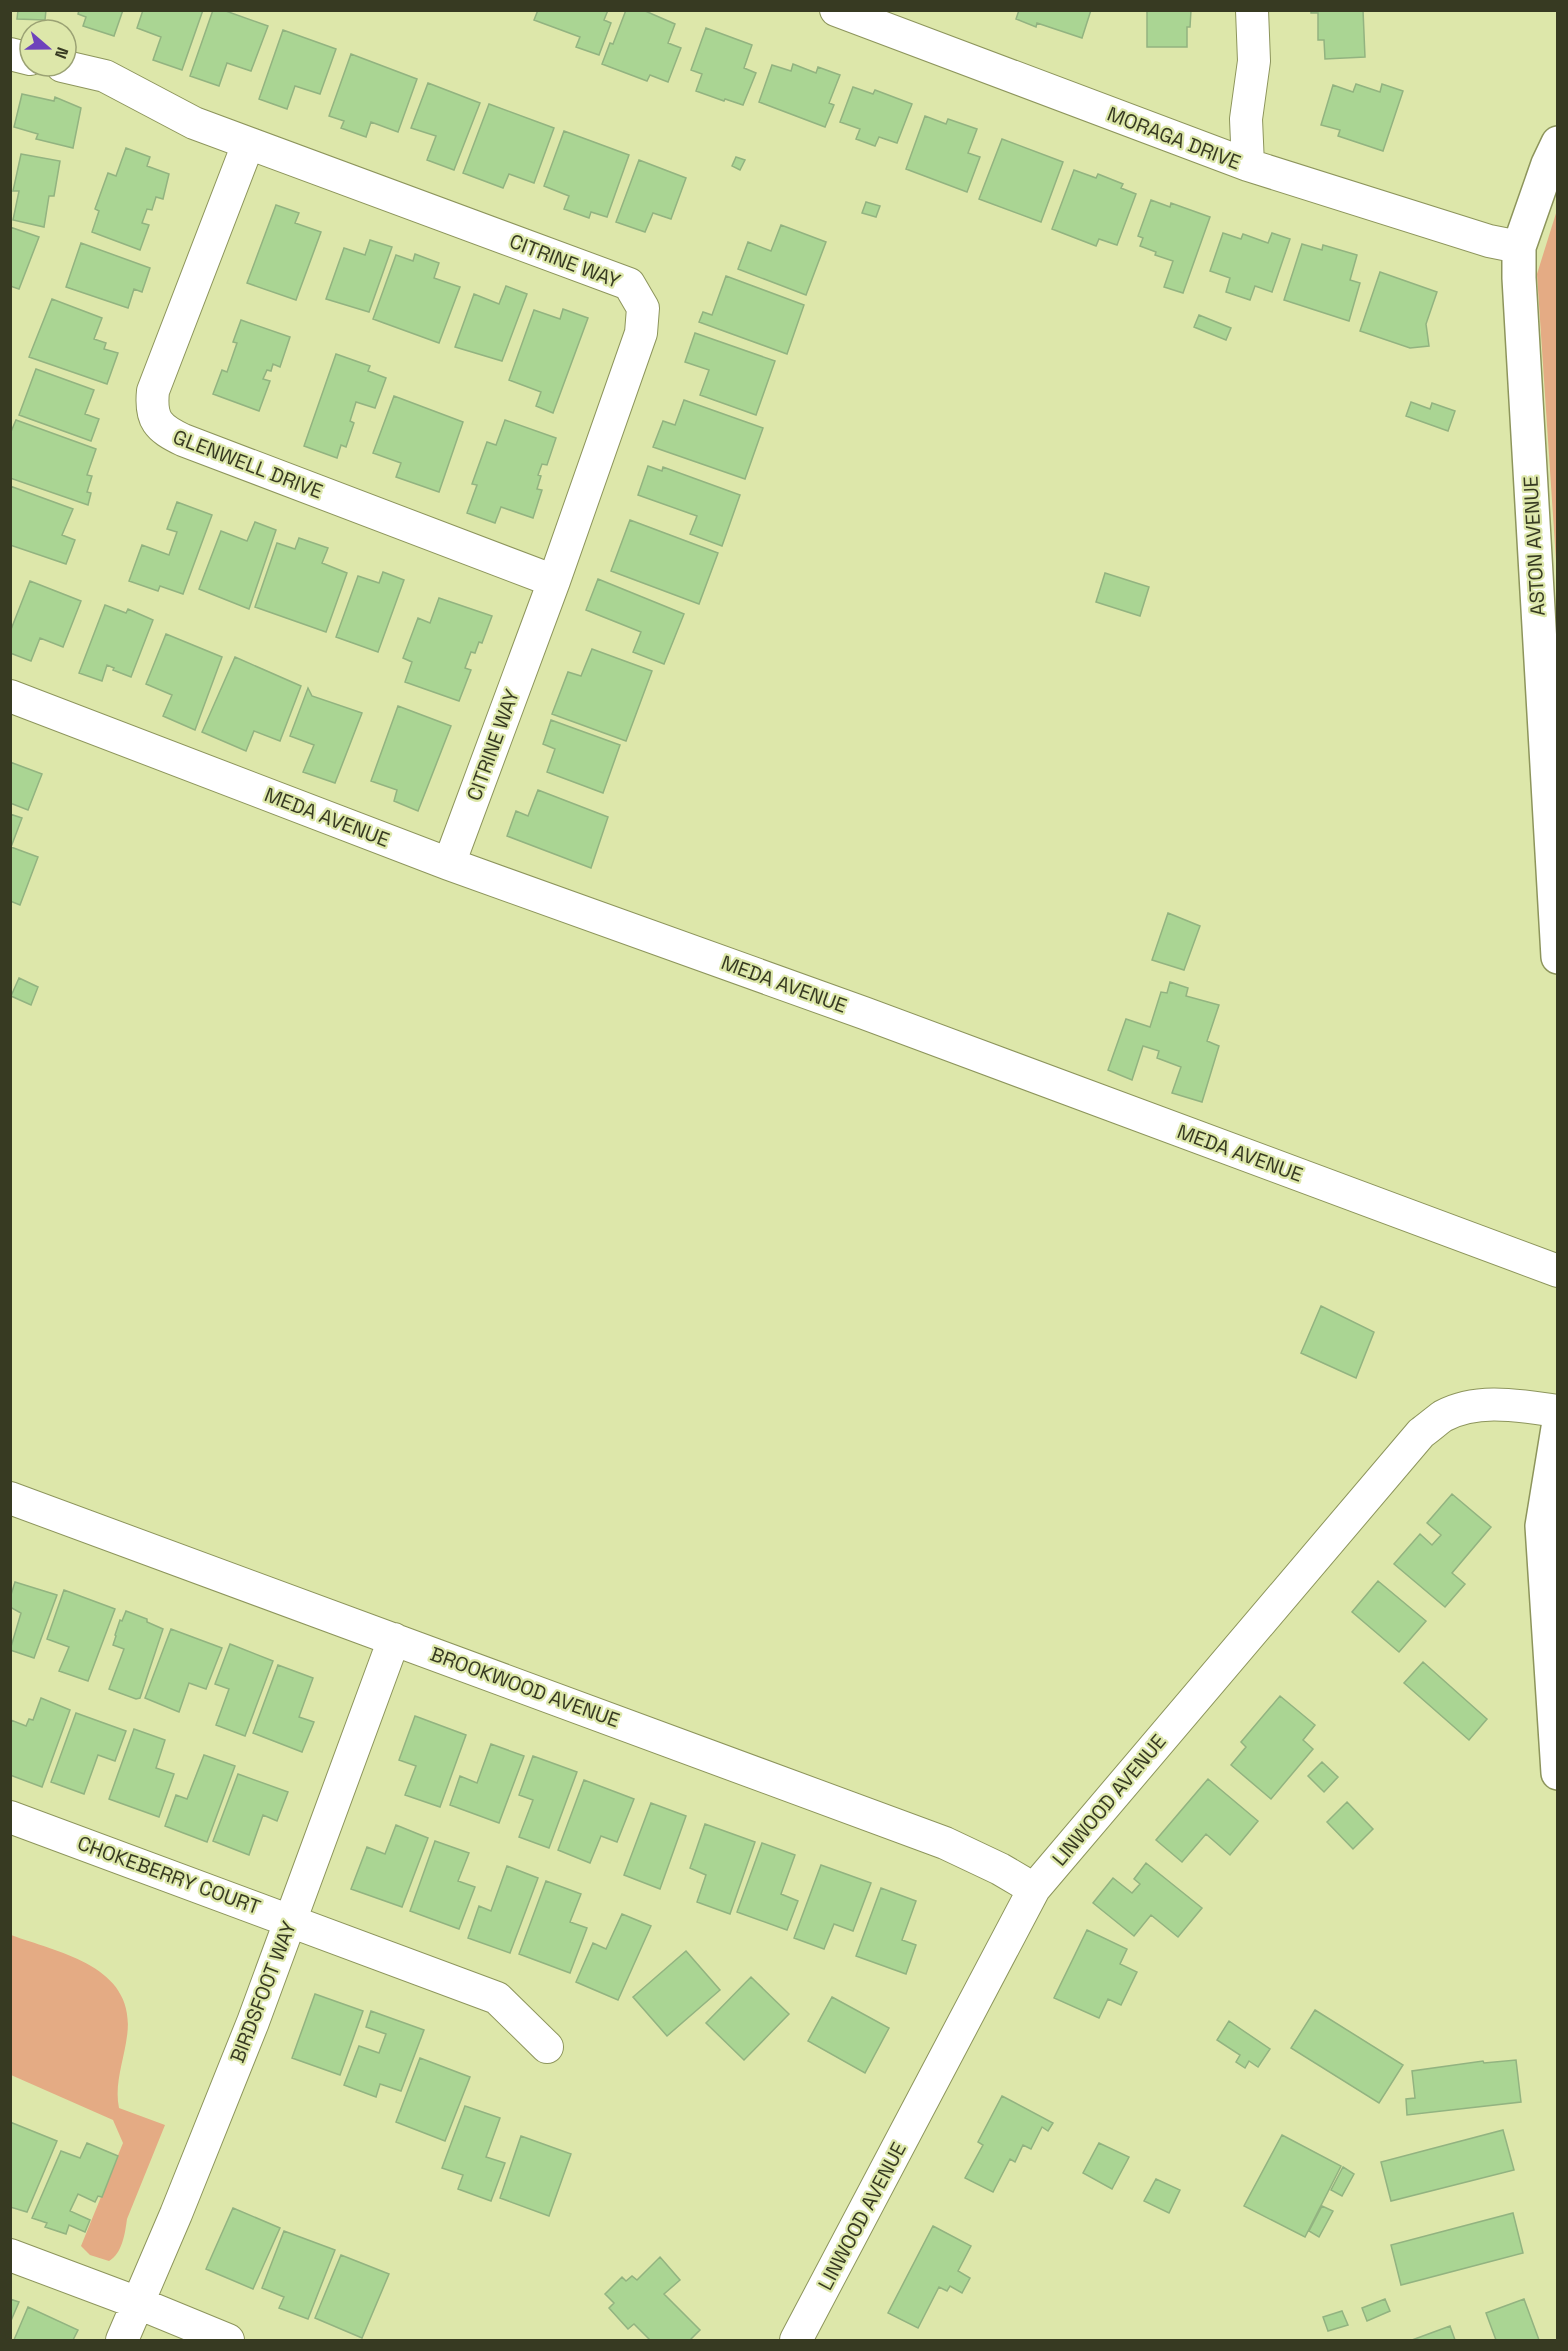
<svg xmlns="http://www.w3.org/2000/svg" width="1568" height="2351" font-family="'Space Grotesk',sans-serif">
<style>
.green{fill:#e4ab84}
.building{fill:#aad593;stroke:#92b380;stroke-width:1.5}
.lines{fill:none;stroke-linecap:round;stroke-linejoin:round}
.minor-casing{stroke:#8d955c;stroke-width:34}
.tertiary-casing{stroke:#8d955c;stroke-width:36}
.minor{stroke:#fff;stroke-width:32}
.tertiary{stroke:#fff;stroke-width:33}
.labels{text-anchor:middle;stroke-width:4.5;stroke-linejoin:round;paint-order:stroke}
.street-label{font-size:20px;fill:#373a22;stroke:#dde7aa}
</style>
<rect width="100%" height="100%" fill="#dde7aa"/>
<!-- green -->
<path class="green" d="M1557 210V576L1537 274Z
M11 1935C60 1953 137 1966 127 2036 124 2060 114 2084 119 2108L165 2125 127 2219C125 2234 122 2254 109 2261L90 2255 81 2246 123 2143 113 2120 11 2075Z"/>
<!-- building -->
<path class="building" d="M18 10H46L45 20 17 19Z
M79 10H123L114 36 83 26 86 17 78 14Z
M143 10H203L182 70 153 60 161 37 137 28Z
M213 10H223L268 26 251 71 227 63 219 86 190 76Z
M538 10H608L604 20 611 23 599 55 576 47 580 37 534 20Z
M626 10H643L675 24 668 43 681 48 668 82 650 75 647 81 602 64 610 43 613 44Z
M1019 10H1091L1082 38 1037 23 1036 27 1016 19Z
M1147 10H1191L1190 27H1187V47H1147Z
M1311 10H1363L1365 57 1325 59 1324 40H1318V13H1311Z
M706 28 752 45 744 68 756 73 743 105 725 99 724 101 696 91 702 74 691 70Z
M283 30 336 49 320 94 295 86 287 109 259 99Z
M351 54 417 79 398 132 371 122 366 137 341 128 344 121 329 116Z
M793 64 816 73 818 67 840 75 829 103 834 105 825 127 759 102 772 65 791 71Z
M428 83 480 103 454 170 427 160 436 136 411 128Z
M1356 84 1380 92 1382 84 1403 91 1383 151 1338 136 1340 130 1321 125 1333 85 1353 92Z
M853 87 873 94 875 90 912 104 897 143 879 137 875 146 856 139 860 129 840 122Z
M22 94 54 101 55 97 81 108 73 148 36 139 38 134 14 127Z
M489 104 554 128 534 183 509 174 503 188 463 173Z
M925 116 946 124 948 119 977 129 968 153 980 157 967 192 906 169Z
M564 131 629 155 607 217 591 212 589 218 564 209 569 196 544 186Z
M1002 139 1063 162 1041 222 979 199Z
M126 148 150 157 147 166 169 174 163 199 156 197 152 210 147 209 142 223 149 225 140 250 92 232 99 211 95 209 108 173 116 176Z
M21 154 60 161 54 196H49L44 227 13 220 19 191H13Z
M736 157 745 160 740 170 732 166Z
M639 160 686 178 671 219 653 213 645 232 616 222Z
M1074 170 1096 178 1098 174 1123 184 1121 188 1136 194 1117 245 1099 239 1096 246 1052 229Z
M1151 200 1170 207 1171 203 1210 217 1183 293 1164 287 1173 261 1155 255 1156 252 1140 246 1143 238 1138 236Z
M866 202 880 206 876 217 862 213Z
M276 205 299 213 295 223 321 232 296 300 247 283Z
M781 225 826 242 806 295 738 269 748 242 771 251Z
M10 227 39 237 19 289 10 286Z
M1223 233 1241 239 1243 234 1268 243 1272 233 1290 239 1272 292 1255 286 1250 300 1226 292 1230 278 1210 271Z
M370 240 392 247 369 312 326 299 344 248 365 255Z
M81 243 150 268 142 292 134 289 128 308 66 287Z
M1302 244 1322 250 1323 245 1357 255 1350 280 1360 283 1349 321 1284 300Z
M415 254 439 263 434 278 460 287 439 343 373 319 396 255 413 261Z
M1380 272 1437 292 1426 324 1429 346 1410 348 1360 331Z
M726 276 804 305 787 354 699 322 703 312 712 315Z
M506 286 527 294 502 361 455 347 474 294 499 304Z
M52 299 102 318 94 339 106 343 104 349 118 353 107 384 29 357Z
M563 309 588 318 553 413 536 406 541 392 509 380 534 310 560 319Z
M1199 315 1231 328 1226 340 1194 327Z
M241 320 290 337 280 367 273 364 271 371 267 370 263 379 270 381 259 411 213 394 222 370 227 372 237 343 233 342Z
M695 333 775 361 756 415 700 395 709 370 685 362Z
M336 354 370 366 368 371 386 378 375 408 356 402 350 421 354 423 346 447 341 445 337 458 304 446Z
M36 369 94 390 85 414 99 419 91 441 19 415Z
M394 396 463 422 439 492 396 477 401 463 373 453Z
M684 400 763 428 745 479 653 447 663 421 675 425Z
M1411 402 1430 409 1432 403 1455 411 1448 431 1406 416Z
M16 420 96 449 87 475 92 476 87 492 91 493 88 505 10 478V434Z
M505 420 556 438 547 465 542 464 538 475 541 476 537 489 542 490 533 518 501 507 495 523 467 513 477 485 472 484 487 442 496 445Z
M648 466 662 471 663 467 740 495 722 546 690 534 697 516 638 495Z
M10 486 73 509 62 535 75 540 66 564 10 545Z
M177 502 212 515 183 594 160 586 158 591 129 581 142 545 169 555 177 532 167 529Z
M630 520 718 553 699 604 611 571Z
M255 522 276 530 249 609 199 589 221 531 247 541Z
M299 538 328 548 322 563 347 573 326 632 255 607 277 543 295 549Z
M383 572 404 580 378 652 336 637 358 576 379 583Z
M1105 573 1149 587 1140 616 1096 602Z
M598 579 684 614 664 664 633 652 641 632 586 610Z
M30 581 81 601 63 647 40 638 31 661 10 653V632Z
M439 598 492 616 482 643 479 642 475 653 471 652 465 668 471 670 459 701 405 682 412 662 403 658 418 618 430 623Z
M105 605 126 613 128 609 153 620 131 677 113 670 114 668 107 665 102 681 79 673Z
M166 634 222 657 195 730 163 716 172 695 146 684Z
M592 649 652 671 626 741 552 714 568 672 581 676Z
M235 657 301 686 280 741 254 731 246 751 202 732Z
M308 688 312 696 362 713 335 783 303 772 314 745 290 736Z
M398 706 451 726 418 811 394 801 397 790 371 781Z
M551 720 620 745 603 793 547 772 555 749 543 744Z
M10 762 42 774 28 810 10 803Z
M538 790 608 817 591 868 507 836 516 811 528 816Z
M10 814 22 818 11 847 38 857 20 905 10 901Z
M1168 913 1200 926 1184 970 1152 960Z
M19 978 38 987 31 1005 11 996Z
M1170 982 1188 988 1186 996 1219 1005 1207 1041 1219 1046 1202 1102 1172 1093 1181 1067 1157 1058 1159 1051 1143 1046 1132 1080 1108 1070 1126 1019 1150 1027 1161 992 1167 993Z
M1321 1306 1374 1332 1356 1378 1301 1353Z
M1452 1494 1491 1527 1452 1573 1465 1584 1445 1607 1394 1564 1420 1534 1432 1545 1441 1535 1427 1523Z
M1378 1581 1426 1621 1399 1652 1352 1612Z
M15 1582 57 1595 34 1658 10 1650 21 1613 10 1607V1598Z
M64 1590 115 1609 88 1681 59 1671 69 1647 47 1639Z
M126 1611 147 1619V1622L163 1629 140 1698 136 1699 109 1689 124 1649 113 1645 116 1636 115 1635 120 1620 122 1621Z
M171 1629 222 1648 206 1689 189 1683 179 1712 145 1698Z
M230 1644 273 1661 245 1736 216 1725 229 1689 215 1684Z
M1423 1662 1487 1719 1469 1740 1404 1683Z
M278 1665 313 1678 299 1717 314 1722 302 1752 253 1733Z
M1280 1696 1315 1725 1303 1740 1313 1749 1271 1799 1231 1765 1246 1747 1241 1742Z
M41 1698 70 1710 42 1787 10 1775 11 1720 26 1726 29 1719 33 1720Z
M76 1713 126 1731 115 1761 98 1755 84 1794 51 1782Z
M415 1716 466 1735 440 1807 405 1795 416 1766 399 1760Z
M134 1729 165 1740 156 1768 174 1774 159 1817 109 1799Z
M491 1744 524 1756 499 1823 450 1805 460 1776 477 1783Z
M204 1755 235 1766 207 1842 165 1826 176 1795 187 1799Z
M533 1756 577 1772 549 1848 519 1837 533 1800 519 1795Z
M1322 1762 1338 1777 1324 1792 1308 1776Z
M238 1774 288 1792 277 1821 263 1815 249 1855 213 1841Z
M1208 1779 1258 1821 1230 1855 1206 1834 1182 1862 1156 1840Z
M584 1780 634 1799 617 1842 601 1836 590 1863 558 1850Z
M1347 1802 1373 1829 1353 1849 1327 1822Z
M651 1803 686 1816 660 1889 624 1875Z
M705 1824 755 1842 730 1914 697 1902 706 1875 690 1868Z
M396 1825 428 1838 402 1907 351 1889 367 1847 385 1854Z
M435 1841 469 1853 458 1881 475 1887 459 1929 410 1911Z
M762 1843 795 1855 781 1894 798 1901 787 1930 737 1912Z
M1146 1863 1202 1908 1178 1937 1151 1915 1134 1936 1093 1903 1113 1878 1132 1893 1140 1884 1134 1879Z
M821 1865 871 1883 853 1931 834 1924 824 1949 794 1938Z
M507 1866 538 1878 510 1953 468 1938 479 1906 491 1911Z
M546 1881 581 1894 570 1922 587 1928 570 1973 519 1954Z
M881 1888 916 1901 902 1940 916 1945 906 1974 856 1956Z
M622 1914 651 1926 618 2000 576 1982 593 1943 606 1949Z
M1087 1930 1127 1949 1120 1964 1137 1972 1121 2005 1108 1999 1099 2018 1054 1998Z
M686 1951 720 1990 667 2036 633 1997Z
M751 1977 789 2014 744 2060 706 2023Z
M315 1994 363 2011 340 2075 292 2058Z
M832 1997 889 2028 865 2073 808 2041Z
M1315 2010 1403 2065 1379 2103 1291 2048Z
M371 2011 424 2030 401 2091 380 2084 376 2097 344 2085 359 2046 379 2053 386 2034 366 2027Z
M1229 2021 1270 2049 1258 2067 1249 2061 1245 2068 1236 2062 1240 2055 1217 2040Z
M420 2058 470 2077 445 2141 396 2122Z
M1516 2060 1521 2102 1407 2115 1406 2099 1415 2098 1412 2071 1483 2061 1484 2063Z
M1002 2096 1053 2123 1048 2131 1042 2127 1031 2149 1023 2145 1015 2162 1010 2159 993 2192 965 2178 983 2145 978 2142Z
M465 2106 500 2118 486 2157 505 2163 491 2201 458 2189 463 2175 442 2168Z
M10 2122 57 2141 27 2212 10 2207Z
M1503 2130 1514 2170 1391 2201 1381 2162Z
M1282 2135 1341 2166 1305 2237 1244 2206Z
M521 2136 571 2154 549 2216 500 2198Z
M87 2143 118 2156 102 2197 98 2196 95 2202 78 2194 70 2211 90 2220 85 2232 69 2225 66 2234 45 2227 47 2223 32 2218 61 2151 80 2158Z
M1099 2143 1129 2157 1112 2189 1083 2173Z
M1343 2167 1354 2174 1342 2196 1331 2190Z
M1156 2179 1180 2190 1169 2213 1144 2201Z
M1322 2206 1333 2211 1319 2237 1309 2231Z
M233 2208 280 2228 253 2289 206 2269Z
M1513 2213 1523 2253 1401 2285 1391 2245Z
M933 2226 971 2246 958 2271 970 2278 962 2293 950 2286 947 2291 939 2287 918 2328 888 2313Z
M284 2231 335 2250 308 2319 279 2308 284 2297 262 2288Z
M341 2255 389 2274 362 2338 315 2318Z
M660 2257 680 2280 664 2294 700 2330 690 2340H650L634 2324 628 2329 609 2308 614 2303 605 2294 622 2277 626 2281 632 2276 637 2280Z
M10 2299 19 2302 10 2323Z
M1385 2299 1390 2311 1367 2321 1362 2308Z
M1524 2299 1539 2340H1496L1486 2313Z
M28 2307 78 2330 73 2340H14Z
M1342 2311 1348 2325 1328 2331 1323 2317Z
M1450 2326 1455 2340H1412Z"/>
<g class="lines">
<defs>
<path id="minor" d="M836 10 1248 165 1489 241 1519 247
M10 54 30 59
M62 66 105 76 194 123 629 284 643 308 641 333 554 581 449 864
M248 144 153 391C150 420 158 428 183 440L554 581
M1248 165 1246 119 1254 61 1252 10
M10 696 449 864 864 1013 1558 1271
M10 1498 945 1843 1000 1869 1034 1889
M10 1817 497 1998 547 2047
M10 2255 138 2303 228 2340
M122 2340 176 2214 253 2022 394 1639
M796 2340 1034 1889 1421 1433C1428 1428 1436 1421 1443 1416 1478 1397 1521 1406 1558 1411"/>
<path id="tertiary" d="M1558 143 1548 164 1519 247V278L1558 957
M1558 1428 1542 1526 1558 1773"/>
</defs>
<!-- minor casing -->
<use href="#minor" class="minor-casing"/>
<!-- tertiary casing -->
<use href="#tertiary" class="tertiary-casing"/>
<!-- minor -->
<use href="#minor" class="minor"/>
<!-- tertiary -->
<use href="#tertiary" class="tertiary"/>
</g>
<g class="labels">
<!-- street labels -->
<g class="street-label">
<text transform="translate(1174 138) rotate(21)" y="7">MORAGA DRIVE</text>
<text transform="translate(565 261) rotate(21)" y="7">CITRINE WAY</text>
<text transform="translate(248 464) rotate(21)" y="7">GLENWELL DRIVE</text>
<text transform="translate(1534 546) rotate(-93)" y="7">ASTON AVENUE</text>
<text transform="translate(493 745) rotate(-70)" y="7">CITRINE WAY</text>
<text transform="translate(327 817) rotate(21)" y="7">MEDA AVENUE</text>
<text transform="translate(784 984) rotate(20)" y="7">MEDA AVENUE</text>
<text transform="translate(1240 1153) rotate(20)" y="7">MEDA AVENUE</text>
<text transform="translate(525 1687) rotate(20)" y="7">BROOKWOOD AVENUE</text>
<text transform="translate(1109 1800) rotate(-50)" y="7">LINWOOD AVENUE</text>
<text transform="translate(169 1875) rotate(20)" y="7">CHOKEBERRY COURT</text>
<text transform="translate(263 1992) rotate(-69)" y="7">BIRDSFOOT WAY</text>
<text transform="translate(862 2216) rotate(-62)" y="7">LINWOOD AVENUE</text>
</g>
</g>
<!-- border -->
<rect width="1568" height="2351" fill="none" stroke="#373a22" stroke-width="24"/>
<!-- north arrow -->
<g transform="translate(48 48) rotate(110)"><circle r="28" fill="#dde7aa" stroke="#9ba274" stroke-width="1.5"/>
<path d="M0-4.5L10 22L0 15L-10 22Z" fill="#6d43bb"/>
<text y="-9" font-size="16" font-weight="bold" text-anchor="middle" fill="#373a22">N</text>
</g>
</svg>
